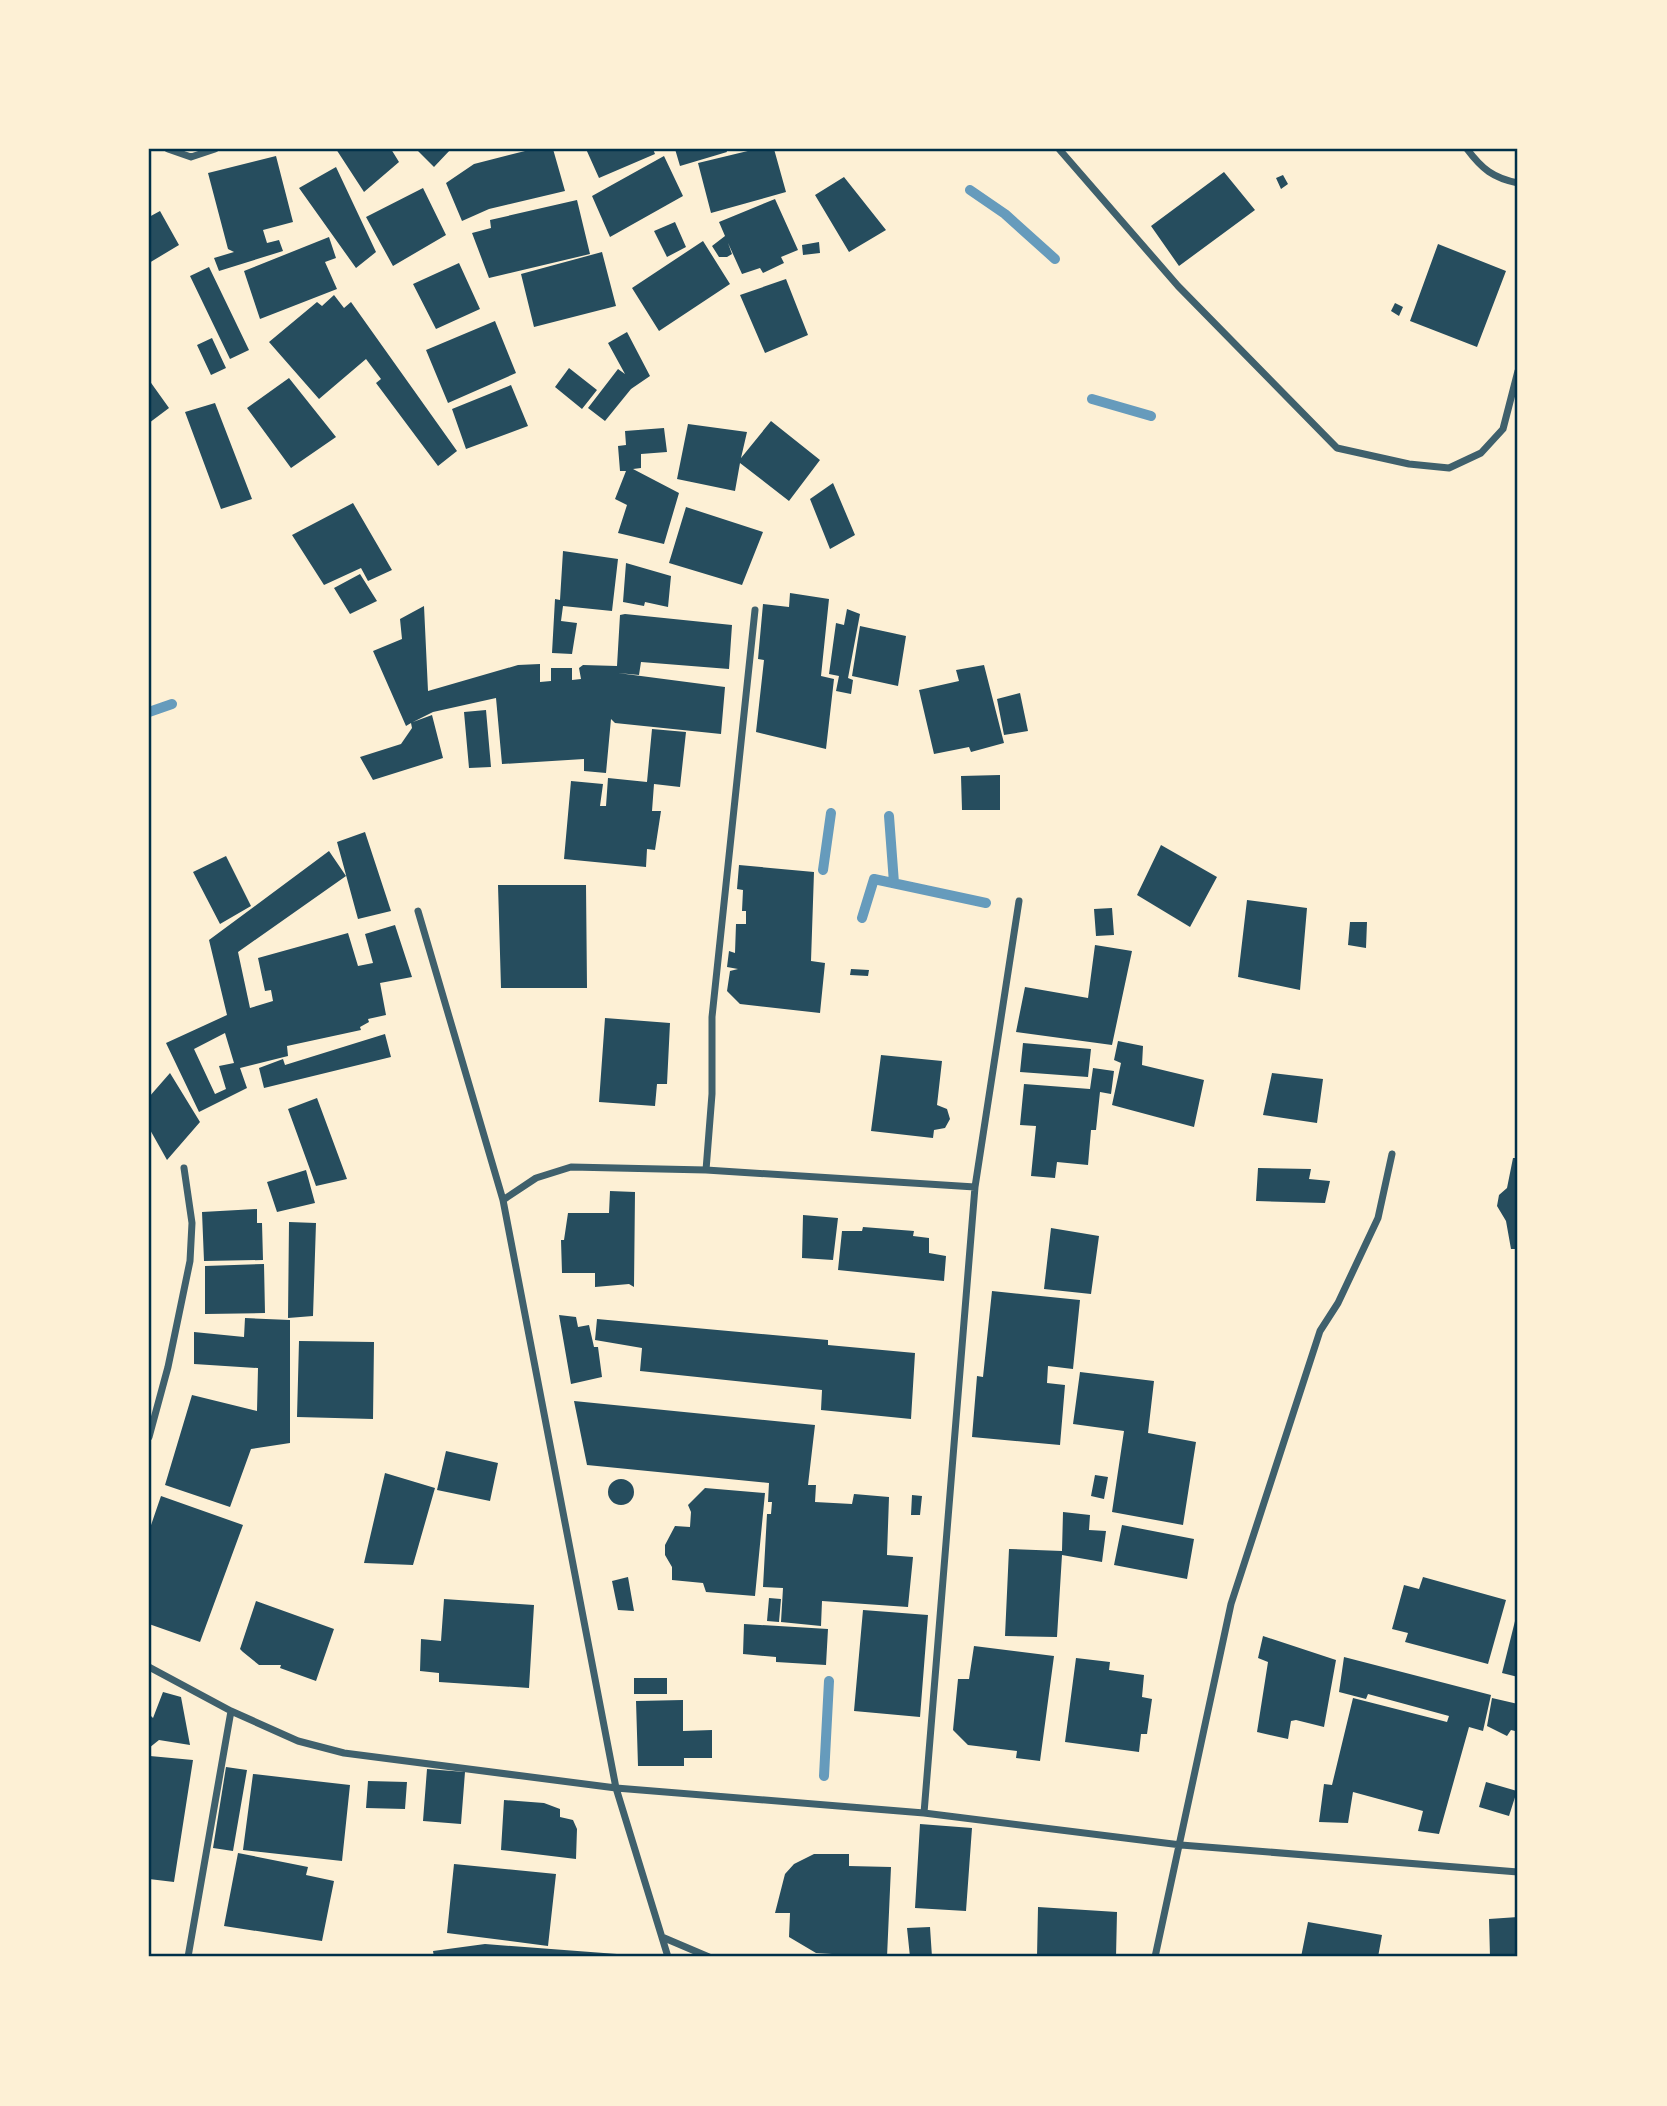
<svg xmlns="http://www.w3.org/2000/svg" width="1667" height="2106" font-family="Signika,sans-serif">
<style>
.lines{fill:none;stroke-linecap:round;stroke-linejoin:round}
.stream{stroke:#669bbc;stroke-width:10}
.building{fill:#264d5e;fill-rule:evenodd}
.minor{stroke:#3f606c;stroke-width:7}
.neatline{fill:none;stroke:#003049;stroke-width:2.5}
</style>
<rect width="100%" height="100%" fill="#fdf0d5"/>
<g class="lines">
<!-- stream -->
<path class="stream" d="M970 190 1005 214 1055 259
M1092 399 1151 416
M149 712 172 704
M889 816 894 883
M823 870 831 813
M862 918 874 879 986 903
M824 1776 829 1681"/>
</g>
<!-- building -->
<path class="building" d="M336 149H391L399 162 364 192Z
M416 149H451L434 167Z
M533 149H553L565 191 489 209 462 221 446 183 474 164Z
M586 149H653L655 154 599 178Z
M675 149H726L727 152 680 166Z
M756 149H774L786 192 711 213 698 163Z
M276 156 293 222 263 230 267 243 279 240 283 251 219 271 214 258 234 252 228 249 208 173Z
M664 156 683 196 610 237 592 196Z
M336 167 376 252 356 268 299 188Z
M1224 172 1255 210 1179 266 1151 226Z
M1283 175 1288 184 1281 189 1276 178Z
M844 177 886 230 849 252 815 195Z
M423 188 446 235 393 266 366 217Z
M775 199 798 250 781 257 784 263 763 273 760 268 742 274 728 243 732 254 727 257H719L712 246 725 236 719 222Z
M577 200 590 254 489 278 472 233 491 228 490 220Z
M160 211 179 245 149 263V217Z
M675 222 686 247 667 257 654 231Z
M329 237 336 258 325 262 337 289 260 319 244 271Z
M703 241 730 284 659 331 632 288Z
M819 242 820 253 803 255 802 245Z
M1438 244 1506 271 1477 347 1410 321Z
M602 252 616 306 534 327 521 274Z
M459 263 480 309 436 329 413 284Z
M209 267 249 350 230 359 190 276Z
M786 279 808 335 765 353 740 295Z
M334 295 344 308 351 302 457 451 438 466 376 383 381 379 366 359 319 399 269 342 317 302 322 306Z
M1395 303 1403 307 1399 316 1391 311Z
M495 321 516 373 448 403 426 350Z
M627 332 650 376 631 389 605 421 588 408 618 369 625 374 608 343Z
M212 338 226 368 211 375 197 345Z
M569 368 597 390 582 409 555 387Z
M289 378 336 437 291 468 247 408Z
M149 380 169 408 149 423Z
M511 385 528 426 466 449 452 409Z
M215 403 252 499 221 509 185 412Z
M771 421 820 460 789 501 740 463 735 491 677 479 688 424 747 432 741 458Z
M664 428 667 452 641 454V468L633 469 679 493 664 544 618 533 627 505 615 499 626 471H620L618 446 626 445 625 431Z
M833 483 855 535 830 549 810 499Z
M353 503 392 570 368 581 361 568 324 585 292 535Z
M686 507 763 532 742 585 669 563Z
M563 551 618 559 612 611 563 606 561 621 577 623 572 654 552 653 555 599 560 600Z
M626 563 671 576 668 607 645 602 644 606 623 602Z
M360 574 377 601 350 614 334 588Z
M790 593 829 599 821 676 834 679 826 749 756 732 764 660 758 659 763 604 789 607Z
M424 606 428 691 518 665 540 664V682L551 681V668H572V680L581 679 579 668 583 665 617 666 620 615 625 614 732 625 729 669 641 662 639 675 618 673 725 687 721 734 615 723 611 719 606 773 584 771V759L502 764 496 698 433 712 413 722 432 715 443 758 373 780 360 757 401 744 412 728 411 723 406 726 373 651 402 639 400 619Z
M847 609 860 614 848 678 853 680 851 694 836 691 839 676 829 674 836 623 844 625Z
M860 626 906 636 898 686 852 676Z
M984 665 1004 743 971 752 969 747 934 754 919 690 959 681 956 670Z
M1020 693 1028 731 1004 735 997 699Z
M486 710 491 767 469 768 464 712Z
M652 729 686 732 680 787 654 784 652 811H661L655 850 647 849 646 867 564 859 571 781 603 784 600 806H606L608 778 647 782Z
M1000 775V810H962L961 776Z
M365 832 391 911 358 919 337 842Z
M1161 845 1217 877 1190 927 1137 895Z
M329 851 346 876 238 952 250 1008 273 1001 271 990 265 991 258 958 348 933 358 966 373 963 365 934 395 925 412 977 380 983 386 1015 368 1019 369 1022 360 1027 361 1030 287 1046 288 1056 240 1068 247 1088 199 1112 166 1043 227 1015 209 940ZM225 1033 234 1063 219 1066 226 1089 215 1094 194 1049Z
M226 856 251 906 220 924 193 872Z
M739 865 814 872 811 961 825 963 820 1013 740 1004 727 991 730 971 738 969 727 967 729 951 735 953 736 924H746V911H742L743 890 737 889Z
M498 885H586L587 988H501Z
M1247 900 1307 908 1300 990 1238 977Z
M1112 908 1114 935 1096 936 1094 909Z
M1350 922H1367L1366 948 1348 945Z
M1095 945 1132 951 1112 1045 1016 1032 1025 987 1088 998Z
M851 969 869 970 868 976 850 975Z
M605 1018 670 1023 667 1084H657L655 1106 599 1102Z
M385 1034 391 1057 264 1088 259 1068 283 1059 285 1065Z
M1118 1041 1143 1046 1142 1065 1204 1080 1194 1127 1112 1105 1121 1063 1114 1060Z
M1023 1043 1091 1049 1088 1077 1020 1072Z
M881 1055 942 1061 937 1105 947 1109 950 1119 945 1128 934 1130 933 1138 871 1131Z
M1093 1068 1114 1071 1111 1094 1100 1092 1096 1130H1091L1088 1165 1057 1162 1055 1178 1031 1176 1036 1126 1020 1125 1024 1084 1090 1089Z
M170 1073 200 1122 167 1160 149 1128V1097Z
M1272 1073 1323 1079 1317 1123 1263 1115Z
M317 1098 347 1179 316 1186 288 1109Z
M1513 1158H1518V1249H1511L1506 1221 1497 1206 1499 1195 1507 1188Z
M1258 1168 1311 1169 1309 1179 1330 1181 1325 1203 1256 1201Z
M306 1170 315 1203 277 1212 267 1182Z
M610 1191 635 1192 634 1287 629 1284 595 1287V1273H562L561 1240H564L568 1213H609Z
M257 1209V1223H262L263 1260 204 1261 202 1212Z
M803 1215 838 1218 833 1260 802 1258Z
M289 1222 316 1223 313 1316 288 1318Z
M863 1227 914 1231 913 1236 929 1238V1253L946 1256 944 1281 838 1270 842 1231H862Z
M1051 1228 1099 1236 1091 1294 1044 1289Z
M264 1264 265 1313 205 1314V1266Z
M992 1291 1080 1300 1073 1369 1048 1366 1047 1383 1065 1385 1060 1445 972 1437 977 1376 983 1377Z
M559 1315 576 1317 578 1327 589 1325 594 1347H598L602 1377 571 1384Z
M245 1318 290 1320V1443L251 1449 230 1507 165 1485 192 1395 257 1411 258 1368 194 1364V1332L244 1337Z
M597 1319 828 1340V1345L915 1353 911 1419 821 1410 822 1390 640 1371 642 1348 595 1340Z
M299 1341 374 1342 373 1419 297 1417Z
M1080 1372 1154 1381 1148 1433 1196 1442 1183 1525 1112 1512 1124 1431 1073 1424Z
M574 1401 815 1425 808 1485H816L815 1502 852 1504 854 1494 889 1497 887 1555 913 1557 908 1607 822 1601 821 1626 781 1622 783 1588 763 1587 767 1514H771L772 1502H768L769 1483 587 1465Z
M446 1451 498 1463 490 1501 437 1490Z
M385 1473 435 1488 413 1565 364 1563Z
M1095 1475 1108 1477 1104 1499 1091 1496Z
M608 1492a13 13 0 1 1 26 0a13 13 0 1 1-26 0Z
M705 1488 765 1493 755 1596 706 1592 703 1583 672 1580V1567L665 1555V1545L675 1526 690 1527 691 1512 688 1505Z
M912 1495 922 1496 920 1515H911Z
M161 1496 243 1525 200 1642 149 1624V1531Z
M1063 1512 1090 1515 1089 1530 1106 1531 1102 1562 1062 1555 1057 1637 1005 1636 1009 1549 1062 1551Z
M1122 1525 1194 1539 1187 1579 1114 1565Z
M628 1577 634 1611 618 1610 612 1581Z
M1423 1577 1506 1600 1488 1664 1405 1642 1408 1633 1392 1629 1404 1585 1419 1589Z
M769 1598 781 1599 779 1622 767 1621Z
M444 1599 534 1605 529 1688 439 1682V1673L420 1671 421 1639 441 1641Z
M256 1601 334 1629 316 1681 280 1668 281 1665H259L243 1652 240 1649Z
M863 1610 928 1615 920 1717 854 1711Z
M1517 1613H1518V1677L1502 1673Z
M744 1624 828 1629 826 1665 776 1662V1657L743 1654Z
M1263 1636 1336 1660 1324 1727 1296 1720 1291 1721 1288 1739 1257 1732 1268 1662 1258 1658Z
M974 1646 1054 1656 1040 1761 1016 1758 1017 1751 968 1745 953 1730 958 1679H969Z
M1344 1657 1491 1695 1483 1731 1469 1727 1439 1834 1418 1831 1423 1811 1353 1792 1348 1823 1319 1822 1324 1784 1332 1785 1353 1698 1447 1722 1449 1716 1368 1694 1366 1699 1339 1692Z
M1076 1658 1110 1662 1109 1670 1144 1675 1142 1697 1152 1699 1147 1734H1141L1139 1752 1065 1742Z
M634 1678H667V1694H634Z
M163 1692 181 1697 190 1745 159 1740 149 1748V1714L153 1718Z
M1492 1698 1518 1704 1515 1731 1511 1730 1507 1736 1487 1726Z
M683 1700V1731L712 1730V1758H684V1766H638L636 1701Z
M150 1756 193 1760 174 1882 149 1879Z
M226 1767 247 1770 233 1851 213 1848Z
M427 1769 465 1772 461 1824 423 1821Z
M253 1774 350 1785 342 1861 243 1850Z
M368 1781 407 1782 405 1809 366 1808Z
M1486 1782 1517 1791 1509 1816 1479 1807Z
M504 1800 544 1803 560 1809V1817L573 1820 577 1829 576 1859 501 1850Z
M920 1824 972 1828 966 1911 915 1908Z
M238 1853 308 1867 306 1875 334 1881 322 1941 224 1926Z
M814 1854H849V1866L891 1867 887 1957 856 1954 854 1957H834L832 1954 816 1953 789 1937 790 1913H775L785 1874 794 1864Z
M454 1864 556 1874 548 1946 447 1933Z
M1038 1907 1117 1912 1116 1957H1037Z
M1518 1917V1957H1490L1489 1919Z
M1308 1922 1382 1935 1378 1957H1301Z
M930 1927 932 1957H910L907 1928Z
M485 1944 617 1954V1957H434L433 1951Z"/>
<g class="lines">
<!-- minor -->
<path class="minor" d="M168 149 191 157 215 149
M1059 149 1178 286 1337 448 1409 464 1449 468 1481 453 1503 429 1518 371
M1467 149C1482 169 1493 178 1518 183
M418 911 503 1200 616 1788 668 1957
M706 1170 712 1094V1017L755 610
M503 1200 536 1178 571 1167 706 1170 975 1187
M149 1437 168 1367 190 1261 192 1223 184 1168
M149 1667 231 1711 188 1957
M231 1711 298 1741 344 1753 616 1788 924 1813 1181 1845 1518 1872
M924 1813 975 1187 1019 901
M662 1937 709 1957
M1155 1957 1231 1604 1320 1331 1338 1303 1378 1218 1392 1154"/>
</g>
<!-- border -->
<rect width="1667" height="2106" fill="none" stroke="#fdf0d5" stroke-width="301"/>
<rect x="150" y="150" width="1366" height="1805" class="neatline"/>
</svg>
